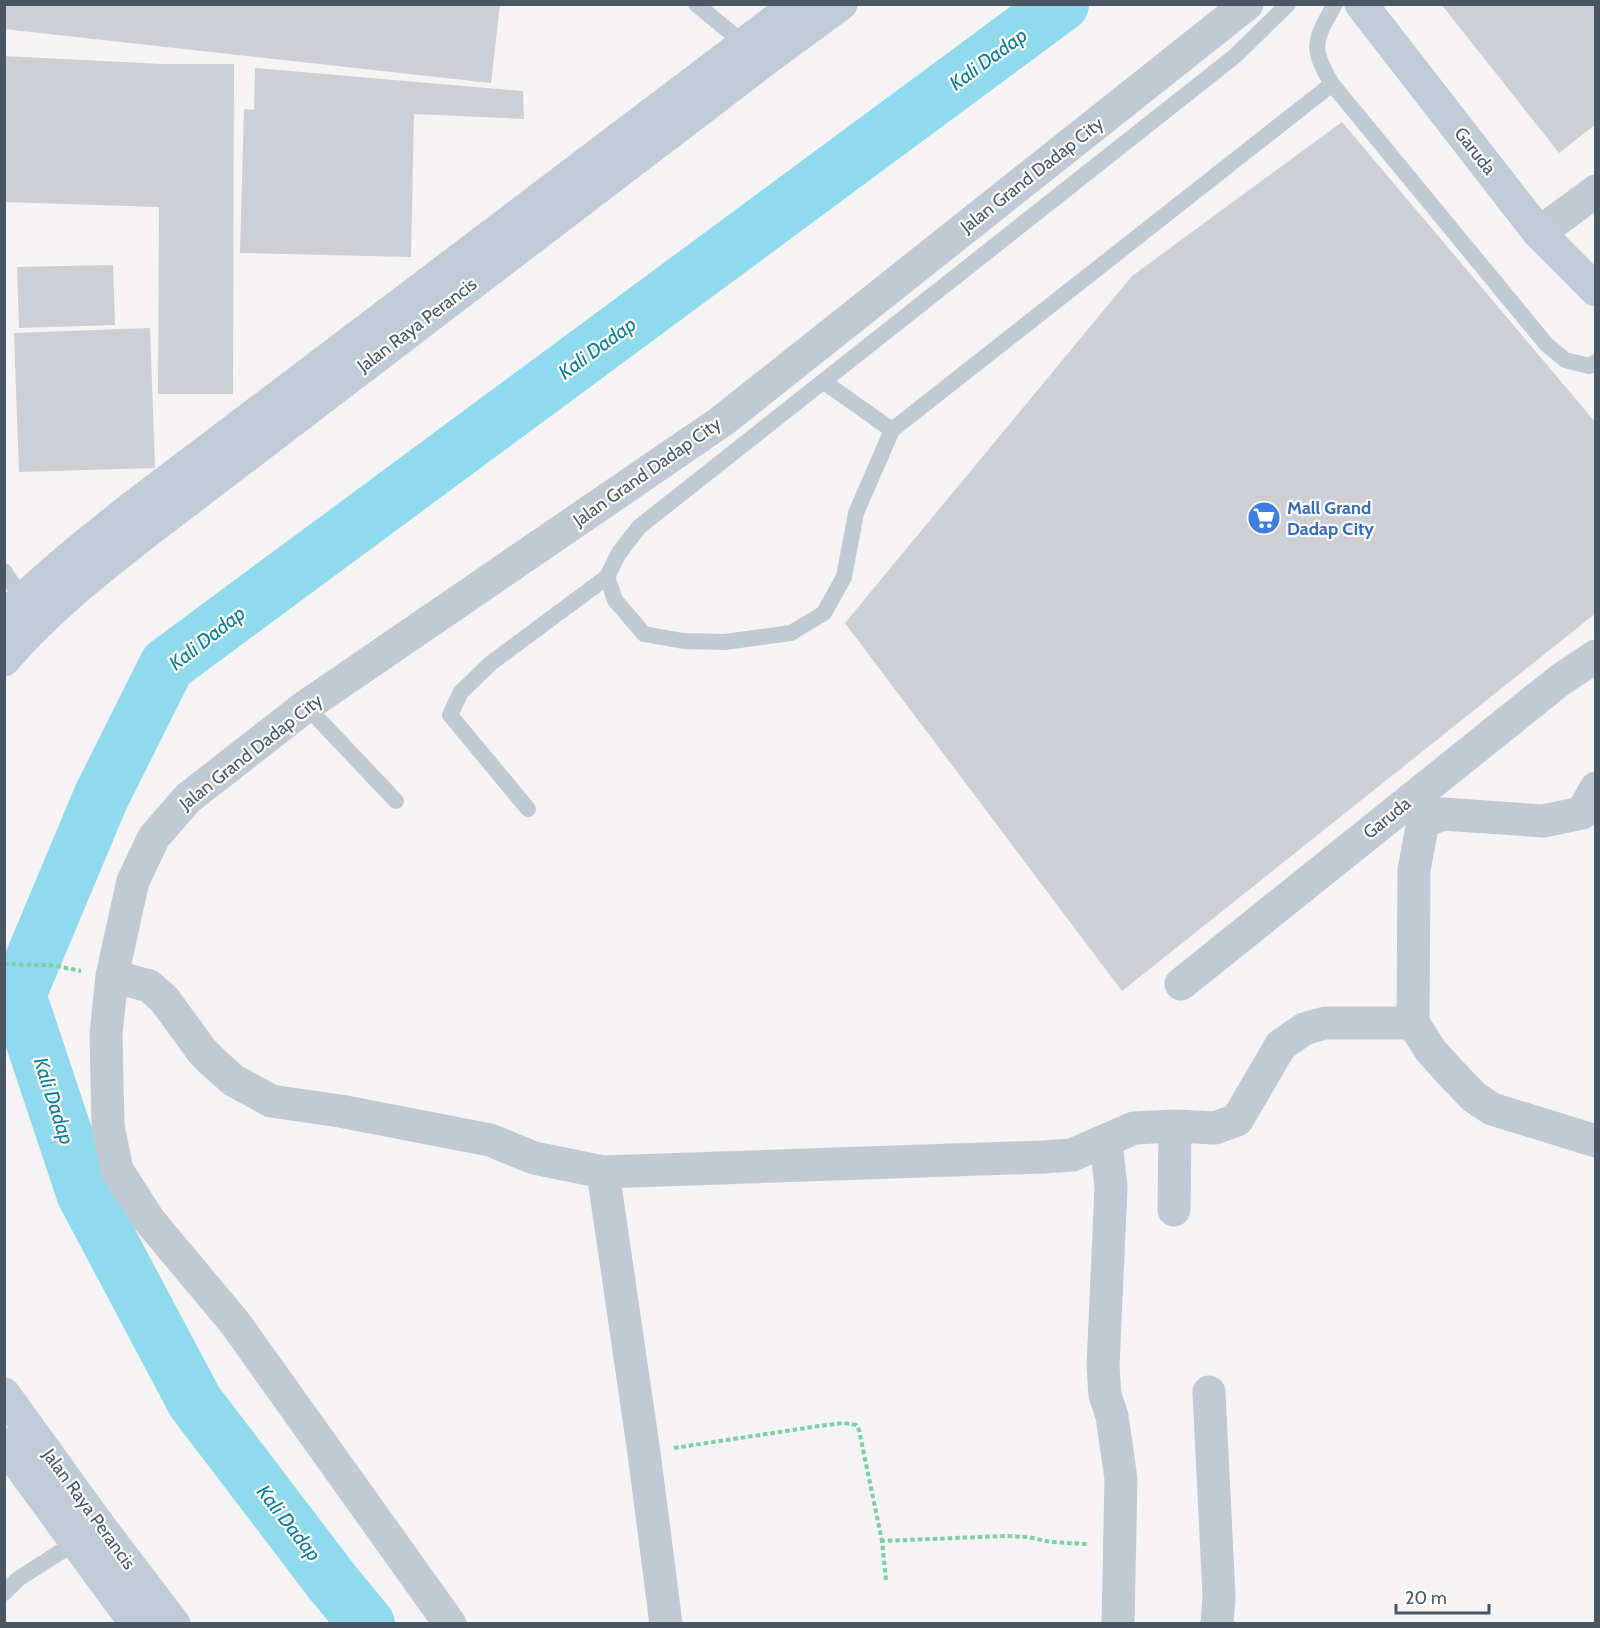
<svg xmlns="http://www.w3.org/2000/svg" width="1600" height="1628" font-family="Cabin,sans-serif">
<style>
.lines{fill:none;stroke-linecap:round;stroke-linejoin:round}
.river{stroke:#90daee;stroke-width:56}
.building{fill:#cdcfd5}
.path{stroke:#7ad0a6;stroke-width:4;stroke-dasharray:4.5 3;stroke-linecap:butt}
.lane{stroke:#c1cad2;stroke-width:16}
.street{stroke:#c1cad2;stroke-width:33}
.secondary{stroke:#c1cbd6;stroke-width:33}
.labels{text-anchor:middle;stroke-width:4.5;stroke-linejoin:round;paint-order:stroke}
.street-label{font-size:18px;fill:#4a5661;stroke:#fff}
.shop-label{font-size:18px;font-weight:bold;fill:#366cbe;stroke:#fff;text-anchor:start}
.water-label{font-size:20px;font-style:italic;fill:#0c7c9b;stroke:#fff}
</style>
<rect width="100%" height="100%" fill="#f5f3f3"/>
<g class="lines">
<!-- river -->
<path class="river" d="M367 1624 333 1583 195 1402 84 1193 18 995 101 797 167 665 1061 4"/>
</g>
<!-- building -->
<path class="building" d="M4 4H500L491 83 4 29Z
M1441 4H1596V124L1559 153Z
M4 56 161 64H234L233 394H158L159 207 4 202Z
M255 68 523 91 524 119 414 114 411 257 240 253 244 109 254 110Z
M1342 122 1596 423V613L1122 991 845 623 1132 276Z
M113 265 115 325 19 328 17 267Z
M150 328 155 468 19 472 14 333Z"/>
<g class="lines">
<!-- path -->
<path class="path" d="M4 964 51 965 81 971
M674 1448 819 1426 844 1423 856 1425 859 1430 882 1541
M886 1580 882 1541 1005 1536 1028 1537 1050 1542 1088 1544"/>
<!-- lane -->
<path class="lane" d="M696 4 747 46
M1288 4 1235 56 639 527 619 553 607 577 615 600 644 634 683 641 725 642 791 633 824 613 844 577 856 513 892 430 1332 84
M1335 4C1314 41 1310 47 1332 84L1546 344 1565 360 1589 366 1596 362
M824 382 892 430
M4 571 25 603
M306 706 396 801
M528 809 450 715 461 692 491 663 607 577
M4 1593 18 1579 79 1540"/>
<!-- street -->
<path class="street" d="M1539 233 1596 191
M1596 788 1582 813 1543 821 1443 814 1423 822 1414 870 1413 1023 1431 1051 1450 1072 1474 1097 1492 1109 1596 1141
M112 976 149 986 164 999 202 1051 214 1063 233 1080 271 1101 340 1111 490 1140 534 1158 603 1172 1043 1157 1072 1155 1134 1128 1175 1126 1215 1128 1237 1120 1281 1045 1304 1029 1325 1023H1413
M1181 984 1560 680 1596 656
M1106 1141 1111 1188 1103 1366 1105 1395 1112 1416 1121 1479 1118 1624
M603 1172 644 1453 666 1624
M1174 1210 1175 1126
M1209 1392 1219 1596 1217 1624
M450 1624 235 1323 149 1220 117 1170 108 1126 106 1034 112 976 133 881 154 837 188 798 306 706 722 421 1247 4"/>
<!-- secondary -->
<path class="secondary" d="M1361 4 1539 233 1596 290
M4 618C44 577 89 542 133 507L797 4
M4 660C46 610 98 570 149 530L765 60 841 4
M4 1394 100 1527 174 1624
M4 1444 136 1624"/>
</g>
<!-- icons -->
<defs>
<symbol id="supermarket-disc" viewBox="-11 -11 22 22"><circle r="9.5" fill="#3f7fe0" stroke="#fff"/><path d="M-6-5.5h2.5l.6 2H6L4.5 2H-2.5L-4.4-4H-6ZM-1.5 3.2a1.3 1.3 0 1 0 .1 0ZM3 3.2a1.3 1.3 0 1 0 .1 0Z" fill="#fff"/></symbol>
</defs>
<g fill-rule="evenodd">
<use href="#supermarket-disc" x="1245" y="499" width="38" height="38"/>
</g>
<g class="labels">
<!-- street labels -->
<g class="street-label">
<text transform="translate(1475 151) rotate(52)" y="6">Garuda</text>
<text transform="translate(1032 175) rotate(-38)" y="6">Jalan Grand Dadap City</text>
<text transform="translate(417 325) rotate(-37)" y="6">Jalan Raya Perancis</text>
<text transform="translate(647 472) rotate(-35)" y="6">Jalan Grand Dadap City</text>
<text transform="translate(251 752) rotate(-38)" y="6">Jalan Grand Dadap City</text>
<text transform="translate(1387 818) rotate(-39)" y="6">Garuda</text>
<text transform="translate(89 1509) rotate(54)" y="6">Jalan Raya Perancis</text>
</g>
<!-- shop labels -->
<g class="shop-label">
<text x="1287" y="514">Mall Grand<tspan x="1287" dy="21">Dadap City</tspan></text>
</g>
<!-- water labels -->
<g class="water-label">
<text transform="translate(988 59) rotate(-36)" y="7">Kali Dadap</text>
<text transform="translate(597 348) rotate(-36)" y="7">Kali Dadap</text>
<text transform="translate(207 638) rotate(-38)" y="7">Kali Dadap</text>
<text transform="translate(54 1101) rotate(72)" y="7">Kali Dadap</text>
<text transform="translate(289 1523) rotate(52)" y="7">Kali Dadap</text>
</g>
</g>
<!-- border -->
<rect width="1600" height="1628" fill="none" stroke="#4a5661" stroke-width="12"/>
<!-- scale -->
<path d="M1396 1604v9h93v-9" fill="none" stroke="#4a5661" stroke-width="3"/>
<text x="1405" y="1604" font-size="18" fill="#4a5661" stroke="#ffffff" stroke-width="4.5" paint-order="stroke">20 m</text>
</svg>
